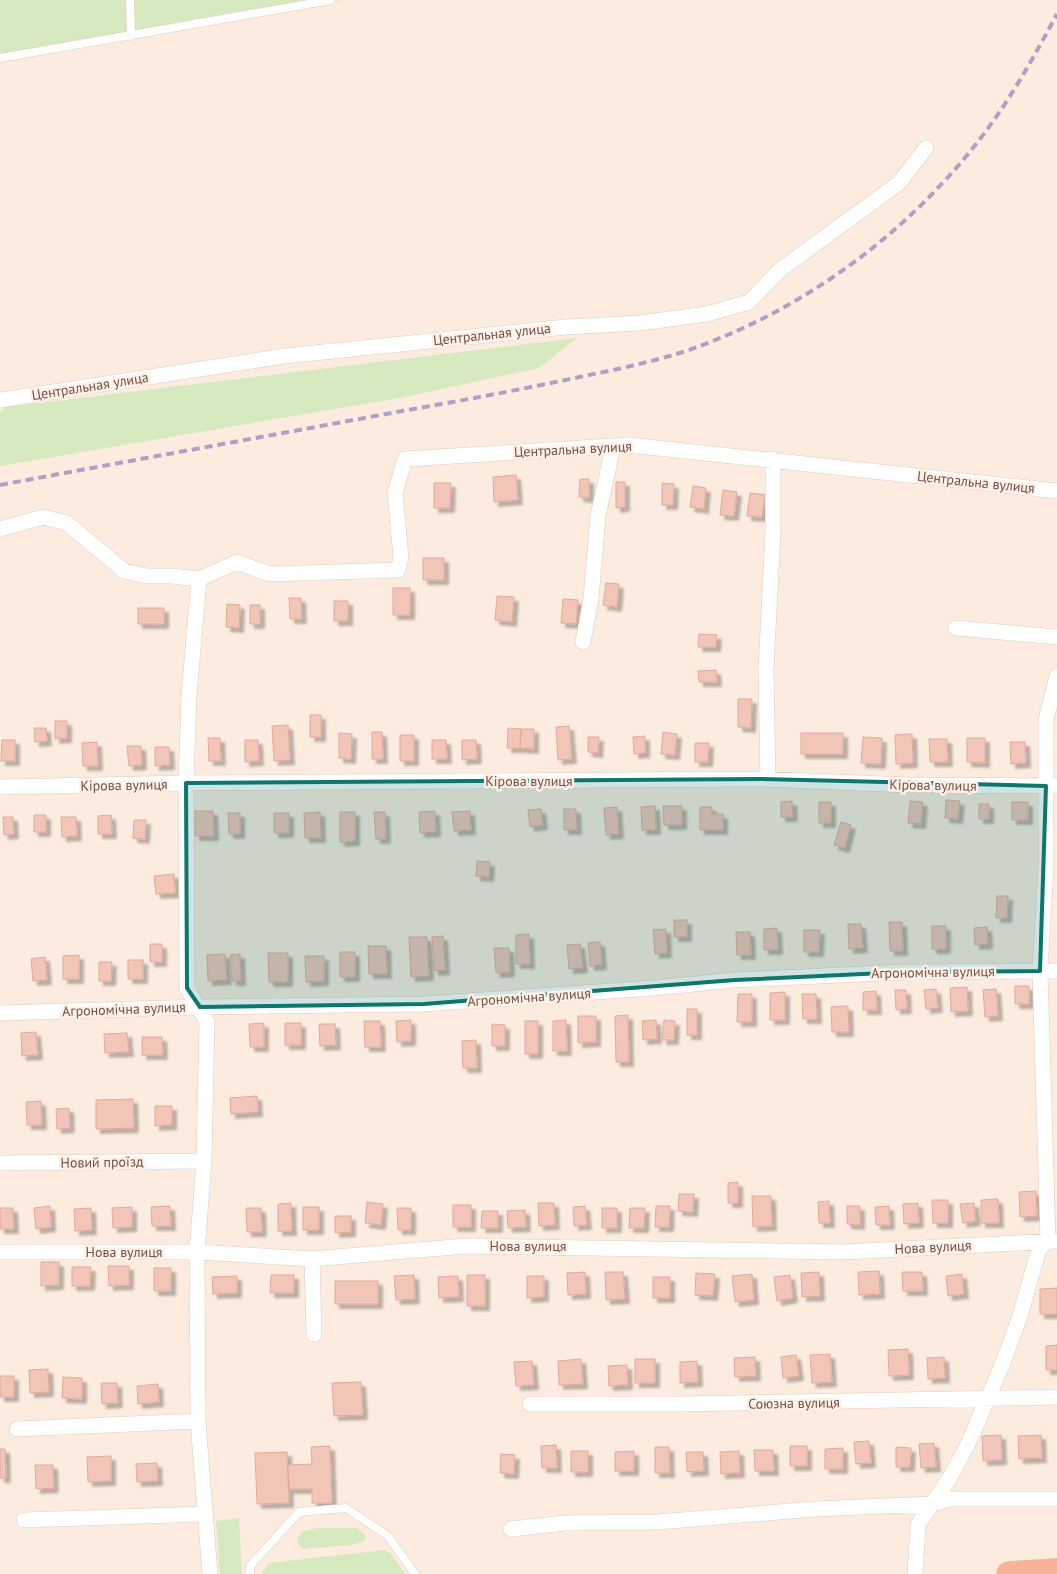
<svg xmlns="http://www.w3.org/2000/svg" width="1057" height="1574" font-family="'PT Sans',sans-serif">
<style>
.green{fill:#d7e9bf}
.building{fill:#f1c5b8;stroke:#e4a898;filter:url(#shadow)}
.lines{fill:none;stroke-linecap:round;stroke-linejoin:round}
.service-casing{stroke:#e2c9bf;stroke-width:9}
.minor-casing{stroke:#e2c9bf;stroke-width:16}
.trunk-casing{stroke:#d8cecc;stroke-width:26}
.service{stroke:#fff;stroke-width:8}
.minor{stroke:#fff;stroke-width:15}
.trunk{stroke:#f8b298;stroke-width:25}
.rail{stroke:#ada0c4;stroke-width:4;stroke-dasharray:8 5;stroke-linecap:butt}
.marked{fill:#0f766e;fill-opacity:0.2;stroke:#0f766e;stroke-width:4;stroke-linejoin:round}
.labels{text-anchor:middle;stroke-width:5;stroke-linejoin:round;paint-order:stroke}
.street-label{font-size:14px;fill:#725048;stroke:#fff1e6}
</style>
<defs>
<filter id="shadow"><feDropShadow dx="4.5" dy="4.5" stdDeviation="1" flood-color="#0004"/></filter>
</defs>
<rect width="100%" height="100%" fill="#fcece0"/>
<!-- green -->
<path class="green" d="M0 0H342L0 58Z
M577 338 539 368 400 398 0 466V412L5 407Z
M239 1518 242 1574H220L216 1521Z
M317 1528H357L365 1535V1541L351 1545 303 1549 299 1545 297 1539 302 1532Z
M385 1550 391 1554 405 1574H261L269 1563Z"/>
<!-- building -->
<path class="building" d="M516 475 518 500 494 502 493 477Z
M580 479H589V498L579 497Z
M616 482H625V507L616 508Z
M434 483H451L450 508H434Z
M662 483 674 484 673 505H662Z
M693 486 706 488 704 509 690 507Z
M723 490 737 492 734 516 720 515Z
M750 493 765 495 762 517 747 516Z
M423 558H444V580H423Z
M606 583 619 584 617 607 603 605Z
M393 588H410V615H393Z
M497 596 514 597 512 622 495 620Z
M289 598H301L302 619H290Z
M563 599 578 600 576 624 561 623Z
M334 601H348V621H334Z
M227 604 240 605 239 628 226 627Z
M250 605H260V624H250Z
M138 608H164V624H138Z
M699 634 717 635 716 647H698Z
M716 670 717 682H699L698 671Z
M738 699H752L751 728 738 727Z
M310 715H321V737H310Z
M55 721H67V738L55 739Z
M288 725 290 760 274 761 272 726Z
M569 726 572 759 558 760 556 727Z
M34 728H46L47 741 35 742Z
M508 728 521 729 520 748H507Z
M521 729H534V749L520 748Z
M372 732H382L383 759H372Z
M663 732 677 734 675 755 661 754Z
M339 733 352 734 351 759 339 758Z
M801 733H843V754H801Z
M912 734 913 763 896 764 895 735Z
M400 735H414V761H400Z
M645 736V753L634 754 633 737Z
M588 737H599L598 753 588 752Z
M863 737 882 738 881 764 861 763Z
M208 738H220L221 761H209Z
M967 738H985V763L967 762Z
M929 739H947L948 762H930Z
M2 740H15V761H1Z
M245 740H258L259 761 245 762Z
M432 740H446L447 759H432Z
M462 740H476L477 759 462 760Z
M97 742 98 766H83L82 743Z
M1010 742H1025L1026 763 1011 764Z
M695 743H709L708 762H695Z
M127 746H141L142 765 129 766Z
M155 747H169L170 765 155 766Z
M946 800 960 801 958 819 945 818Z
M792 801 793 817H781V802Z
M910 801 923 802 921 824 908 823Z
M819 802H831V823H819Z
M1012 802H1028V820H1012Z
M979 804H989V819H979Z
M655 806 656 830H642L641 807Z
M663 806H682V825H664Z
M617 807 619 834 606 835 604 808Z
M700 807H712V814H723V830H700Z
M541 809 543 825 530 827 528 810Z
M564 809H576L577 830H564Z
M195 811H213L214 836H195Z
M435 811 436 832 420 833 419 812Z
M470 811 471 830 454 831 452 812Z
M320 812 321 838H305L304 813Z
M340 812H355V841L340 842Z
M374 812H385L386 839H376Z
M228 813H240V834H229Z
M274 813H289V833H274Z
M34 815H46V832H34Z
M111 815 112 834H98V816Z
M3 817H13L14 834 4 835Z
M61 817H76L77 836 62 837Z
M134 820H146L145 839 133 838Z
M841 822 851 825 845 848 834 845Z
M477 861 490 862 489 877 476 876Z
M174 874 175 893 156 894 154 876Z
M997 896H1008L1007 918H996Z
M674 920H687V937H674Z
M889 922H902L903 951H890Z
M848 924H861L863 948 849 949Z
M932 926H946V949H932Z
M987 927 988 944 975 945 974 928Z
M777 928 778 950H764V929Z
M666 929 667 953 655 954 653 930Z
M804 930H820L819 952H804Z
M736 932H750L751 955H737Z
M529 934 530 964H516V935Z
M443 936 445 970 434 971 432 937Z
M409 937H427L429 976 411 977Z
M600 942 602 965 590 966 588 943Z
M150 944H162V962H150Z
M580 944 583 968 569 969 567 945Z
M368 946H386L387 974H369Z
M494 948H509L510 972 496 973Z
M340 952H355V977H340Z
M268 953H288V982H269Z
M225 954 227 980 208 981 207 955Z
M240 954 241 981H232L230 955Z
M79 955V979H63V956Z
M305 956H324V981L306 982Z
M45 957 47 980 33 981 31 959Z
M128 960H143V979H128Z
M99 962H112L111 981H99Z
M1015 986H1029V1004H1015Z
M967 987 968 1011 951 1012 950 988Z
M936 989 938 1008 926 1009 924 990Z
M996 989 998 1016 985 1017 983 990Z
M895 990H906L907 1009 896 1010Z
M876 991 877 1010H863V992Z
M785 992V1020H770V993Z
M738 994H752V1022H737Z
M802 994H816L817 1019H803Z
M848 1006 849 1032H832L831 1007Z
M687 1009H697V1035H687Z
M628 1015 629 1062H616L615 1016Z
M578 1016H596V1042L578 1043Z
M411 1020V1041L397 1042 396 1021Z
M566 1020 567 1051H553V1021Z
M656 1020 657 1039 643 1040 642 1021Z
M664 1020 675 1021 674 1040H662Z
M364 1021H380L381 1047H365Z
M525 1021H538V1054H525Z
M264 1023V1047H250L249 1024Z
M285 1023H301V1045H285Z
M319 1024H335L336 1045 320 1046Z
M492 1024 505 1025V1046H492Z
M36 1032 38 1055 22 1056 21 1033Z
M127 1033 129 1052 105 1053 104 1034Z
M142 1037H162L163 1055H142Z
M476 1040 477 1068H463L462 1041Z
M257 1096 258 1112 231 1114 230 1098Z
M133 1099 134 1128 96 1129V1100Z
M41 1101 42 1125H27L26 1102Z
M155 1106H172V1125L155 1126Z
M69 1108 70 1128 57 1129 56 1109Z
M738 1182V1203H728V1183Z
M1036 1191 1037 1216 1020 1217 1019 1192Z
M679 1194H694L693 1212 678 1211Z
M752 1196H771L772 1226 753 1227Z
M998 1199 999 1223H981V1200Z
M932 1200H948V1223H933Z
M829 1201 830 1223H819L818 1202Z
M367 1202 383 1204 381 1225 365 1223Z
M291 1203 292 1231H278V1204Z
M538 1203H554L555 1225 539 1226Z
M918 1203 919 1223 904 1224 903 1204Z
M974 1203 976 1221 963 1223 960 1204Z
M453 1205H471V1227H453Z
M50 1206 51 1227 36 1229 34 1208Z
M170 1206 171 1226H152L151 1207Z
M585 1206 587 1225 574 1226 573 1207Z
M656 1206H670L669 1227H655Z
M847 1206H860V1225L847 1224Z
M889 1206 890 1225H876L875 1207Z
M132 1207V1227L113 1228 112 1208Z
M303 1207H319V1230H303Z
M0 1208H13L14 1229H0Z
M91 1208 92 1230 75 1231 74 1209Z
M246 1208H261L262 1232H247Z
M397 1208H411V1230H398Z
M602 1208H617V1228H602Z
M630 1208H645L644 1228H629Z
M525 1210 526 1227 508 1228 507 1211Z
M482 1211H498V1228H481Z
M335 1216H351V1232L335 1233Z
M41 1262H59V1285L41 1286Z
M108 1266H129V1285L109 1286Z
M72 1267H91L90 1286H72Z
M154 1268H171V1291H154Z
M879 1271 880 1294 859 1295 858 1272Z
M585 1272 586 1294 568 1295 567 1273Z
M605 1272H623L625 1299 606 1300Z
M819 1272 820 1296 802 1297 801 1273Z
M902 1272H922L923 1291H903Z
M696 1273 715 1274 713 1296 695 1295Z
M752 1274 754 1300 735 1302 732 1276Z
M962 1274 964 1294 948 1296 946 1276Z
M271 1275H294V1293H270Z
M414 1275 415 1299 396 1300 394 1276Z
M467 1275H485V1306H467Z
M790 1275 793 1298 777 1301 774 1277Z
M237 1276V1293L213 1294 212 1277Z
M458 1276 459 1297 439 1298 438 1277Z
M527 1276H544V1297L527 1298Z
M653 1277H670V1298H653Z
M335 1281H378V1304H335Z
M1057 1288V1314H1040V1289Z
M1057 1345V1370H1046V1346Z
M908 1349 909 1375 889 1376 888 1350Z
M830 1354 832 1382 812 1383 810 1355Z
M796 1355 799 1376 783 1378 781 1357Z
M755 1357 756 1376 735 1377 734 1358Z
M944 1357 945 1378 928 1379 927 1358Z
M581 1359 583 1384 559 1385 558 1361Z
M635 1359H655V1383H635Z
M532 1361 534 1385 516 1386 514 1362Z
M697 1361 698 1382 680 1383V1362Z
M627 1365 628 1385 609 1386 608 1366Z
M48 1369 49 1392 30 1393 29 1370Z
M0 1376H14V1397H0Z
M63 1377 82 1378V1399L62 1398Z
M361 1382 363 1415 334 1416 332 1383Z
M101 1383H117L118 1403 102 1404Z
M158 1384 159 1402 138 1404 137 1386Z
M1001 1435 1002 1460 983 1461 982 1436Z
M1041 1435 1042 1458 1019 1459 1018 1436Z
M869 1441 871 1463 856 1464 854 1442Z
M934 1443 936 1467 921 1468 919 1444Z
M556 1445 557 1468H542L541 1446Z
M330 1446 332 1503H312V1489H289L288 1465 312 1464 311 1447Z
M790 1446H807V1466H790Z
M655 1447H669L670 1473H655Z
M896 1447 911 1448 910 1467H896Z
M843 1448V1469H825V1449Z
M0 1449H5L6 1478H0Z
M754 1450H773L774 1471H755Z
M571 1451H588V1472H571Z
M634 1451V1471H615V1452Z
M739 1451 740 1473 721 1474 720 1452Z
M287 1452 289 1503 257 1504 255 1453Z
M686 1452H703L704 1471 687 1472Z
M501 1454 515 1455 514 1474 500 1473Z
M111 1456V1481L88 1482 87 1457Z
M157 1463 158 1481 137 1482 136 1464Z
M35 1465H53L54 1488 36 1489Z"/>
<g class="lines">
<defs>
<path id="service" d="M130 0 131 36
M0 58 331 0
M250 1574V1566L299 1512 346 1508 388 1536 415 1574"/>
<path id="minor" d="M0 400 285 356 566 327 640 323 707 314 749 302 781 269 899 183 926 148
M0 529 43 517 67 523 124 571 147 576H172L199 579
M199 579 189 696 186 783 187 988 207 1022 204 1161 197 1252 198 1421 210 1574
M199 579 237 562 269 574 398 570 401 558 395 493 405 459 629 445 1057 491
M956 628 1057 637
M583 642 591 599 598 516 613 447
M768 780 766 669 773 532V459
M0 787 186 783 761 779 909 785 1057 786
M0 1013 200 1007 424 1004 653 988 735 980 905 972 1057 971
M0 1163 204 1161
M0 1252H197L312 1259 466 1246 844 1252 1057 1241
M312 1259 314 1334
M530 1404H681L1057 1397
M17 1429 198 1421
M24 1520 206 1514
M511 1529 565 1523 658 1522 815 1509 932 1504 951 1499H1057
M915 1574 918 1525 949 1479 968 1444 1002 1365 1020 1316 1039 1249 1048 1241 1040 971 1046 868V719L1057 676"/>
<path id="trunk" d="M1009 1574 1057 1571"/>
</defs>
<!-- service casing -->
<use href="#service" class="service-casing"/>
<!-- minor casing -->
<use href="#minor" class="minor-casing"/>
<!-- trunk casing -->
<use href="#trunk" class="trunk-casing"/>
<!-- service -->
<use href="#service" class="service"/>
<!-- minor -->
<use href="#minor" class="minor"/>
<!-- trunk -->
<use href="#trunk" class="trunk"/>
<!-- rail -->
<path class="rail" d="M0 485C134 460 268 436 402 411 460 401 518 390 575 378 617 369 660 361 700 346 810 305 908 232 980 139 1010 100 1034 57 1057 14"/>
</g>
<!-- marked area -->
<path class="marked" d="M761 779 1046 786 1040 971 905 972 735 980 424 1004 200 1007 187 988 186 783Z"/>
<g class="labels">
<!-- street labels -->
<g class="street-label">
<text transform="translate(492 334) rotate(-6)" y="5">Центральная улица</text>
<text transform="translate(90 386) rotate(-9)" y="5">Центральная улица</text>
<text transform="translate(573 449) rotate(-3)" y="5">Центральна вулиця</text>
<text transform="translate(976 482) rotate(6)" y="5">Центральна вулиця</text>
<text x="529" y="786">Кірова вулиця</text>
<text transform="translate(124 785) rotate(-1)" y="5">Кірова вулиця</text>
<text transform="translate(933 785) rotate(1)" y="5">Кірова вулиця</text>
<text transform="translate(933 972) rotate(-1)" y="5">Агрономічна вулиця</text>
<text transform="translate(529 997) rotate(-4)" y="5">Агрономічна вулиця</text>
<text transform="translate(124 1009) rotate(-2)" y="5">Агрономічна вулиця</text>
<text transform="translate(102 1162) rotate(-1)" y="5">Новий проїзд</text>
<text x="528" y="1251">Нова вулиця</text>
<text transform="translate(933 1247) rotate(-3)" y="5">Нова вулиця</text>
<text x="124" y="1257">Нова вулиця</text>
<text transform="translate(794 1403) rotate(-1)" y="5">Союзна вулиця</text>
</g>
</g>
</svg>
